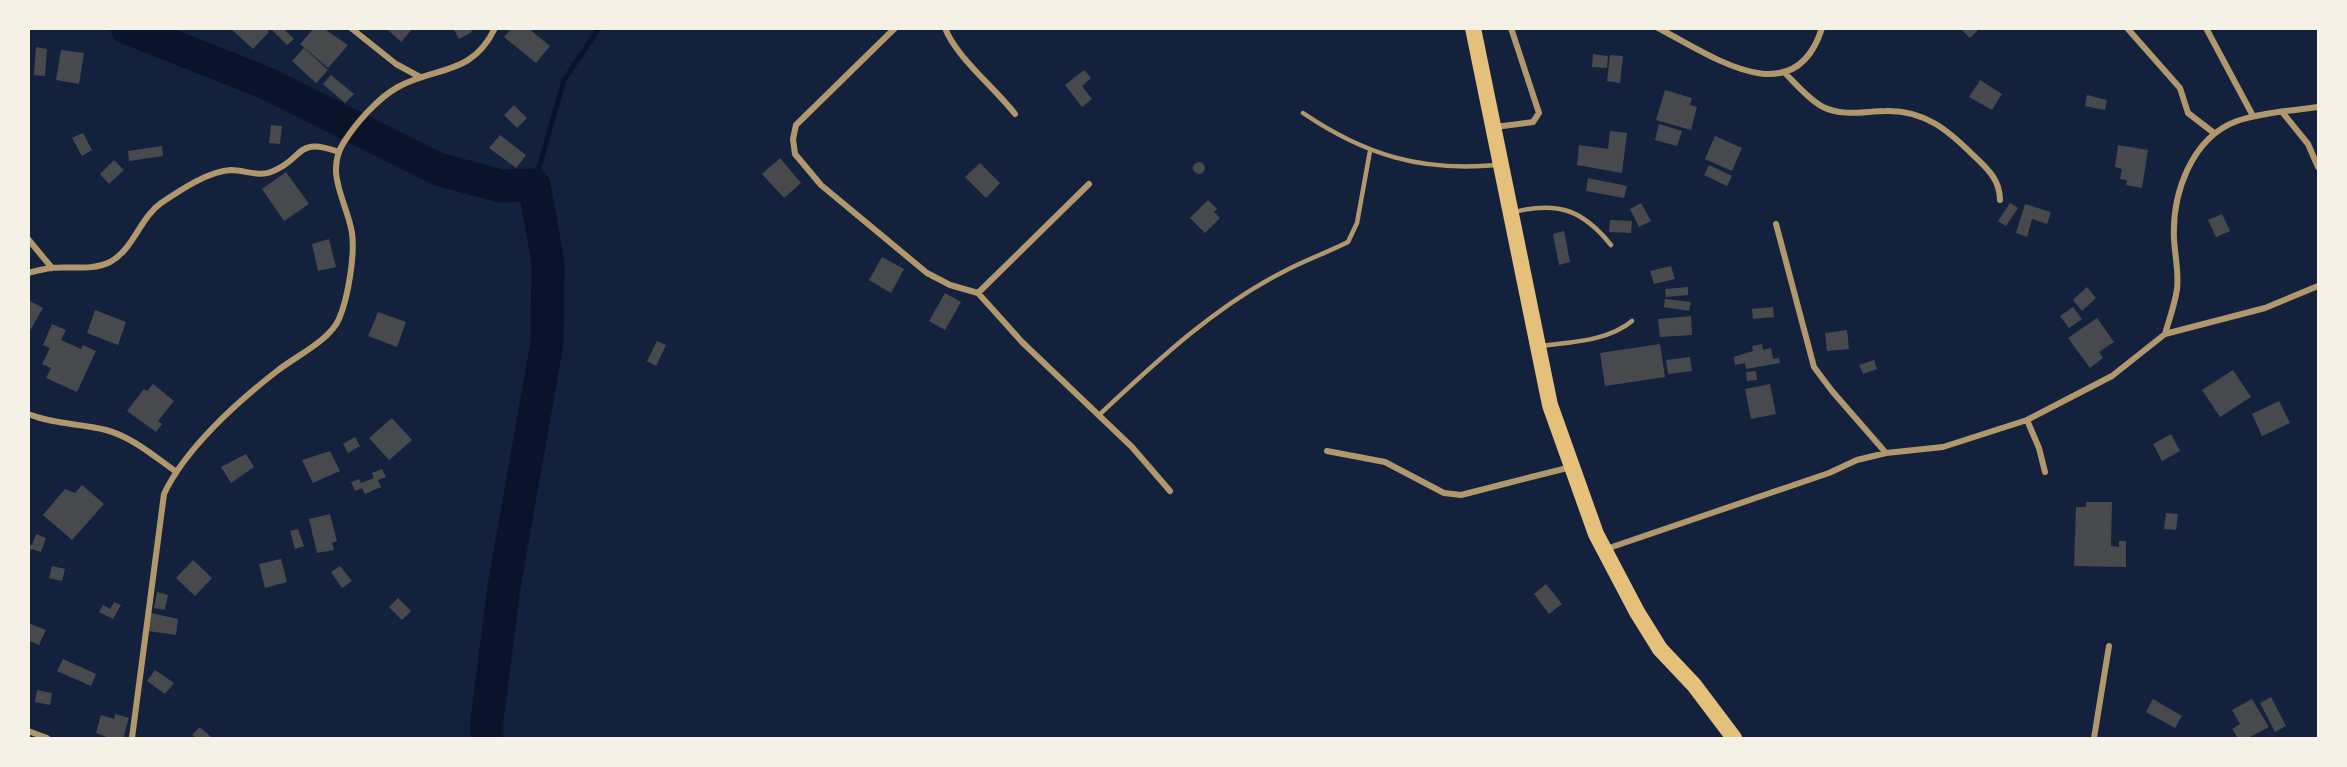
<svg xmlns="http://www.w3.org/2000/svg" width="2347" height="767" font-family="Literata,serif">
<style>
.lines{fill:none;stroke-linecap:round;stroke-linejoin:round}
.stream{stroke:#0b132b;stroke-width:5}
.river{stroke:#0b132b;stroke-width:33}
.building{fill:#48494c}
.service{stroke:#b1986c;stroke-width:4.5}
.minor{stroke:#b1986c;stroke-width:6}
.trunk{stroke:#e5c07b;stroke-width:16}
</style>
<rect width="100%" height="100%" fill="#14213d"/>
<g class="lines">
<!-- stream -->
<path class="stream" d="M534 185 564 80 599 28"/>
<!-- river -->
<path class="river" d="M127 28 266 83 438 169 500 186 534 185 548 262 547 343 504 587 487 720V738"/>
</g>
<!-- building -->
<path class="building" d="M230 28H265L269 32 253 49Z
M270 28H283L294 39 287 45Z
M314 28H323L348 45 328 68 300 44Z
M386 28H413L401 42Z
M453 28H470L472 32 459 39Z
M512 28H528L550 46 536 63 504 37Z
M1960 28H1980L1970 38Z
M36 47 47 49 45 76 34 75Z
M304 48 328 70 316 83 292 61Z
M61 50 84 53 79 84 56 80Z
M1593 54 1608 56 1607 68 1592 67Z
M1610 55 1623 56 1620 83 1607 81Z
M1084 70 1091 78 1082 86 1092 99 1082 107 1065 85Z
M331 75 354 94 345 103 323 84Z
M1980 80 2002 94 1992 110 1969 97Z
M1665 90 1692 98 1690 105 1697 107 1691 130 1656 120Z
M2087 95 2107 100 2105 110 2085 106Z
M514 105 527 118 517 128 504 115Z
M1659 124 1682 131 1677 146 1655 140Z
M271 125 282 126 280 144 269 143Z
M1610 131 1627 133 1622 173 1577 165 1579 145 1608 149Z
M83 133 92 150 82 156 72 138Z
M500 135 526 155 516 168 489 148Z
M1715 136 1742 148 1732 171 1705 159Z
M2118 145 2148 150 2142 188 2126 185 2127 180 2120 179 2122 169 2115 167Z
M162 146 163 156 129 161 128 151Z
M780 158 801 183 784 198 762 174Z
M114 160 124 170 109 184 100 174Z
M1193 168a6 6 0 1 1 12 0a6 6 0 1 1-12 0Z
M980 163 1000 183 986 198 965 177Z
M1709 165 1732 176 1727 186 1704 175Z
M286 172 309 204 284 221 262 189Z
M1588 178 1627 186 1624 198 1586 191Z
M1208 200 1217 209 1214 212 1220 218 1205 233 1190 218Z
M1641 203 1651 221 1639 227 1630 209Z
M2010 203 2018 208 2006 226 1998 221Z
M2025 204 2051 212 2047 224 2032 219 2027 237 2016 233Z
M2222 214 2230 231 2216 237 2208 220Z
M1610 220 1632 221 1631 233 1609 232Z
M1564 231 1570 262 1559 265 1553 234Z
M329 239 336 267 318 271 312 244Z
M882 257 904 269 891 293 869 280Z
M1671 266 1675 279 1654 284 1650 271Z
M1688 287V295L1666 297 1665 289Z
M2087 287 2096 298 2082 311 2073 300Z
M945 293 961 302 945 330 929 321Z
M1665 299 1691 302 1689 311 1664 307Z
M28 300 43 308 28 334Z
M1773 307 1774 317 1753 319 1752 309Z
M2073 307 2082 319 2069 328 2060 316Z
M95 310 126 322 118 345 87 333Z
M378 312 406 322 397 347 368 336Z
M1691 316 1692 335 1660 337 1658 319Z
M2097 318 2114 342 2099 352 2103 358 2090 368 2068 338Z
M52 324 66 330 61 340 81 349 83 345 96 351 77 392 46 378 51 368 42 364 50 348 43 345Z
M1847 330 1849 349 1827 351 1825 333Z
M657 341 666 345 656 366 647 361Z
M1660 344 1665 377 1605 386 1600 353Z
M1762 344 1763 350 1771 348 1773 359 1779 358 1780 363 1746 369 1745 363 1735 365 1734 357 1753 351 1752 346Z
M1690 357 1692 371 1668 374 1666 360Z
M1874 360 1877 369 1863 374 1859 365Z
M2233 370 2251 397 2220 417 2202 390Z
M1756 371 1757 380 1747 381 1746 372Z
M153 384 174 401 158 421 162 424 156 432 127 411 144 389 147 391Z
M1770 384 1776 414 1751 419 1745 389Z
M2279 401 2290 423 2262 436 2252 414Z
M392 418 412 440 389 460 369 438Z
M2171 434 2180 451 2162 461 2153 444Z
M355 437 360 446 348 453 343 444Z
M330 451 340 471 313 483 302 460Z
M246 454 254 467 231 483 221 467Z
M382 469 386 477 378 480 381 487 365 494 362 488 355 491 351 482 359 479 361 483 374 478 372 473Z
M82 485 104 504 72 540 43 515 65 489 75 493Z
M2086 502H2112L2111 546 2119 547V541H2126V567L2074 566 2076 507H2086Z
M2166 513 2178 514 2176 530 2164 529Z
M330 514 337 541 332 543 334 550 317 553 309 519Z
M298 529 304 546 295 549 290 531Z
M36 534 46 538 41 552 31 549 28 556V544L32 545Z
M281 559 287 582 265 588 259 564Z
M193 560 212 578 195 596 176 578Z
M52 566 65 569 62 581 49 578Z
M340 566 352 581 342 588 331 572Z
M1546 584 1562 604 1549 614 1534 594Z
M157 592 168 595 165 610 154 608Z
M398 598 411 611 402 620 389 607Z
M114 602 121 605 113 619 99 612 103 605 110 609Z
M151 613 178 619 176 635 148 631Z
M28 623 46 630 39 645 28 640Z
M63 659 96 674 91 686 57 671Z
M155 670 174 683 165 694 147 681Z
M37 690 52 693 50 705 35 702Z
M2271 697 2286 726 2275 732 2260 703Z
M2153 699 2182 716 2175 728 2146 712Z
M2252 699 2269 727 2248 738H2238L2232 729 2240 724 2232 710Z
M115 714 129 718 123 738H109L96 733 101 715 114 719Z
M200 727 212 738H196L192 735Z"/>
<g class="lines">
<!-- service -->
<path class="service" d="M1303 113C1365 155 1421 172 1497 165
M1514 212C1558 201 1583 210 1611 245
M1541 346C1572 342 1608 341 1632 321
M1099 415C1155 363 1213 308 1281 273 1303 261 1326 253 1348 242L1357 223 1370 151"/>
<!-- minor -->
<path class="minor" d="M351 28 396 64 420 77
M895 28 796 125 793 139 795 154 821 185 927 273 950 285 978 293 1022 342 1132 447 1170 491
M945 28C956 57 995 88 1015 114
M1658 28C1709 54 1794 117 1822 28
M2127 28 2180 88 2188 113 2214 133
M2206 28 2253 116
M1785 73C1796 84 1808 99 1823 107 1843 117 1865 111 1886 111 1924 110 1948 130 1973 155 1988 169 2000 180 2000 200
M2283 113 2308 144 2318 167
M1495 127 1533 122 1539 113 1511 28
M1776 224 1814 367 1832 391 1886 453
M28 239 52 268
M28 273C36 271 43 269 51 268 70 266 92 271 110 262 133 250 140 218 161 203 179 191 208 171 231 170 244 170 258 177 271 172 306 159 293 136 339 152
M978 293 1089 184
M2165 334C2169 320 2175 304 2177 289 2179 273 2175 256 2174 239 2172 194 2191 138 2237 121 2263 112 2292 111 2318 107
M28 414C56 425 79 423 106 430 132 437 154 456 175 471
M2027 420 2039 448 2045 472
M1327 451 1385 462 1444 493 1461 495 1571 467
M1606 549 1829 473 1857 460 1886 453 1943 447 2027 420 2112 376 2165 334 2265 308 2318 286
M28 731 47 738
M132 738 164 494C185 449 237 402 277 371 296 356 329 341 339 319 348 298 355 256 352 233 347 202 324 173 344 142 356 123 378 98 398 87 437 66 472 76 495 28
M2094 738 2109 646"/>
<!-- trunk -->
<path class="trunk" d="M1473 28 1550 405 1596 534 1637 612 1660 649 1694 685 1734 738"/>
</g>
<!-- border -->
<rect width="2347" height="767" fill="none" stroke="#f6f1e7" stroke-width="60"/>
</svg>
